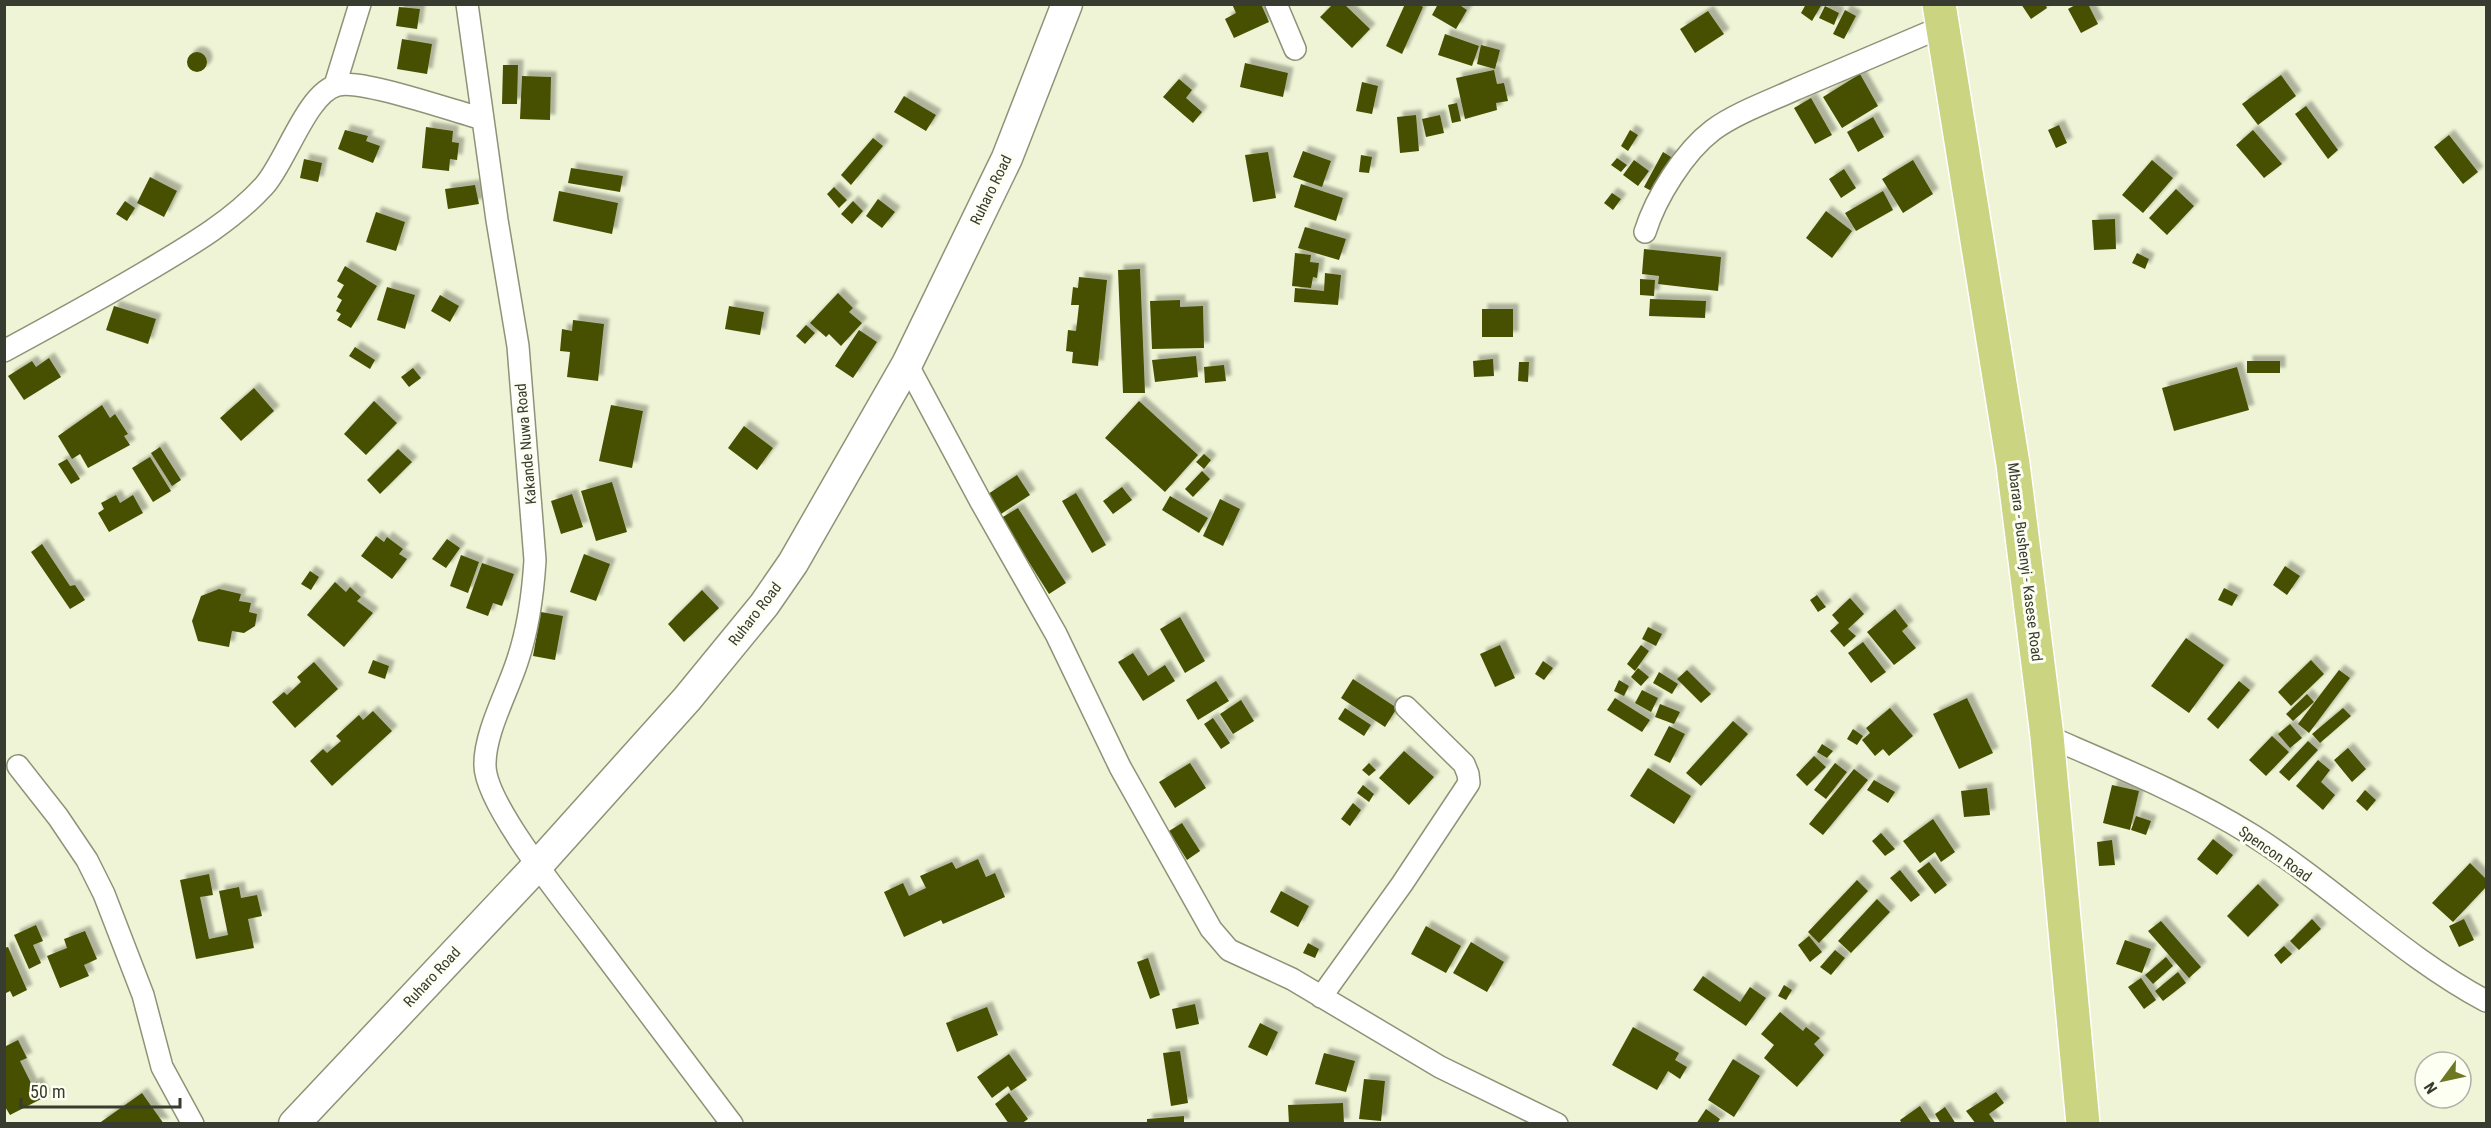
<svg xmlns="http://www.w3.org/2000/svg" width="2491" height="1128" font-family="'Roboto Condensed',sans-serif">
<style>
.building{fill:#474f00;filter:url(#shadow)}
.lines{fill:none;stroke-linecap:round;stroke-linejoin:round}
.street-casing{stroke:#8e9377;stroke-width:24}
.secondary-casing{stroke:#8e9377;stroke-width:33}
.primary-casing{stroke:#fff;stroke-width:36}
.street{stroke:#fff;stroke-width:21}
.secondary{stroke:#fff;stroke-width:30}
.primary{stroke:#cbd480;stroke-width:33}
.labels{text-anchor:middle;stroke-width:6;stroke-linejoin:round;paint-order:stroke}
.street-label{font-size:15px;fill:#383b2f;stroke:#fcfff2}
</style>
<defs>
<filter id="shadow"><feDropShadow dx="5.5" dy="-5.5" stdDeviation="1.5" flood-color="#0004"/></filter>
</defs>
<rect width="100%" height="100%" fill="#eef4d5"/>
<!-- building -->
<path class="building" d="M1232 4H1261L1269 22 1234 38 1225 19 1236 13Z
M1333 4H1344L1370 29 1352 48 1320 17Z
M1405 4H1418L1423 7 1402 54 1386 46Z
M1438 4H1458L1467 10 1456 29 1432 15Z
M1806 4H1822L1812 21 1801 13Z
M2021 4H2045L2047 8 2031 19Z
M2077 4H2088L2098 24 2081 33 2068 9Z
M1825 6 1839 13 1834 25 1819 18Z
M399 7 420 9 417 29 396 26Z
M1845 10 1856 16 1844 39 1833 34Z
M1708 11 1724 34 1695 53 1680 29Z
M1445 34 1479 46 1472 66 1438 55Z
M402 39 432 44 427 74 397 69Z
M1481 45 1500 50 1495 69 1477 64Z
M187 62a10 10 0 1 1 20 0a10 10 0 1 1-20 0Z
M1245 63 1288 73 1283 97 1240 87Z
M503 65H518L517 104H502Z
M1494 70 1497 84 1504 83 1508 101 1496 103 1497 110 1465 119 1456 78Z
M1860 74 1878 106 1842 128 1823 97Z
M2281 75 2296 96 2258 125 2242 104Z
M522 76 551 77 550 120 520 119Z
M1179 79 1192 90 1186 98 1202 112 1193 123 1163 97Z
M1362 82 1378 86 1372 114 1356 111Z
M904 96 936 115 926 131 894 112Z
M1811 98 1832 135 1815 144 1794 108Z
M1457 103 1461 121 1452 123 1448 105Z
M2306 106 2338 150 2328 159 2295 114Z
M1416 115 1419 151 1400 153 1397 117Z
M1440 115 1444 133 1426 137 1422 119Z
M1873 117 1884 137 1858 152 1847 132Z
M2059 125 2067 143 2056 148 2048 130Z
M426 127 453 131 452 142 459 143 457 160 450 159 449 171 422 168Z
M345 130 368 136 366 141 380 146 373 163 338 149Z
M1630 130 1638 135 1628 151 1621 146Z
M2253 130 2282 164 2264 178 2236 145Z
M2449 135 2478 172 2463 184 2434 147Z
M873 138 883 146 851 185 841 175Z
M1303 151 1331 161 1322 187 1293 177Z
M1268 152 1276 198 1253 202 1245 155Z
M1663 152 1676 160 1657 194 1644 187Z
M1361 155 1372 157 1369 173 1359 172Z
M1617 158 1627 165 1621 172 1611 165Z
M304 159 322 163 318 182 300 178Z
M1634 160 1649 171 1638 186 1623 175Z
M1913 160 1933 194 1903 213 1882 179Z
M2152 160 2173 178 2143 213 2122 195Z
M571 168 623 176 620 192 568 183Z
M1844 169 1856 188 1841 198 1829 179Z
M150 177 177 191 164 217 137 203Z
M1301 184 1343 198 1336 221 1294 207Z
M475 185 479 204 448 209 445 189Z
M834 187 847 200 839 208 827 194Z
M2176 189 2194 206 2167 235 2149 218Z
M559 191 618 203 612 234 553 221Z
M1883 191 1893 210 1856 231 1845 213Z
M1612 193 1621 199 1613 210 1604 203Z
M878 199 895 212 882 228 866 216Z
M125 201 135 208 127 221 116 214Z
M853 201 863 211 852 224 841 214Z
M1826 211 1852 231 1832 258 1806 238Z
M376 212 405 222 396 251 366 242Z
M2115 219 2116 249 2094 250 2092 220Z
M1305 227 1346 239 1339 260 1298 248Z
M1644 249 1721 257 1718 291 1658 284 1659 276 1642 274Z
M1295 253 1311 255 1310 262 1319 263 1317 278 1313 277 1311 288 1292 286Z
M2137 253 2149 259 2145 269 2132 263Z
M345 266 377 286 351 328 337 320 341 314 336 311 342 300 337 297 344 285 337 281Z
M1140 269 1145 393H1123L1118 270Z
M1325 273 1341 275 1338 305 1294 302 1295 288 1324 291Z
M1079 277 1107 280 1098 366 1072 363 1073 352 1066 351 1068 330 1076 331 1079 305H1071L1073 287 1078 288Z
M1640 279 1655 280 1654 296 1640 295Z
M387 287 415 295 405 329 377 320Z
M838 293 853 308 849 312 862 323 841 346 829 334 826 337 810 323Z
M440 295 459 306 450 322 431 311Z
M1650 299 1706 301 1705 318 1649 316Z
M1180 300V307L1203 306 1204 348 1152 349 1150 301Z
M114 306 156 319 148 344 106 330Z
M729 306 764 312 760 335 725 329Z
M1482 309H1513V337H1482Z
M573 320 604 324 598 381 567 377 570 352 560 351 562 329 572 331Z
M806 325 815 333 805 344 796 336Z
M859 330 877 342 853 378 835 366Z
M355 347 375 360 370 369 349 356Z
M1196 356 1198 377 1155 382 1152 360Z
M49 358 61 377 24 400 8 376 32 361 36 367Z
M1493 359 1494 376 1474 377 1473 361Z
M2247 361H2280V373H2247Z
M1519 362H1529L1528 382 1518 381Z
M1224 365 1226 381 1205 383 1204 367Z
M2237 367 2249 410 2174 431 2162 388Z
M413 368 421 378 409 387 401 377Z
M254 388 274 411 241 441 220 418Z
M374 401 397 423 366 455 344 434Z
M1139 401 1198 455 1165 492 1105 438Z
M102 405 110 418 115 414 128 434 124 436 130 445 88 468 80 454 72 459 58 436Z
M611 405 643 411 632 468 599 461Z
M744 426 773 448 757 470 728 448Z
M160 447 181 480 172 486 151 453Z
M398 449 412 462 380 494 367 480Z
M1204 454 1211 460 1204 469 1196 462Z
M150 457 171 491 153 502 132 468Z
M67 459 80 479 71 484 58 464Z
M1202 471 1210 479 1193 497 1185 489Z
M1017 475 1030 495 1001 514 988 494Z
M612 482 627 532 596 541 581 491Z
M1122 487 1132 500 1113 514 1103 501Z
M1076 493 1106 545 1092 553 1062 501Z
M572 494 583 527 561 534 551 501Z
M116 495 120 503 133 495 143 513 109 532 98 513 104 509 101 503Z
M1170 496 1208 518 1199 533 1162 510Z
M1220 499 1240 509 1223 546 1203 536Z
M1018 508 1066 583 1049 594 1001 518Z
M376 536 384 542 387 537 403 549 399 554 407 559 392 579 361 556Z
M447 539 460 548 446 568 432 559Z
M42 544 70 586 75 585 85 600 70 609 31 552Z
M584 554 610 564 596 601 570 592Z
M461 555 479 562 468 593 450 586Z
M482 563 514 574 502 606 493 603 488 616 466 608Z
M2285 566 2300 576 2287 595 2273 585Z
M310 571 319 577 311 590 301 584Z
M335 582 346 592 350 587 361 597 357 601 373 613 344 647 307 615Z
M2224 588 2238 595 2232 606 2218 600Z
M219 589 241 594 239 601 251 603 249 612 257 614 255 626 244 633 232 631 229 647 198 641 192 621 201 596Z
M702 590 719 608 684 642 668 624Z
M1817 595 1826 607 1818 612 1810 600Z
M1850 598 1864 614 1848 629 1856 636 1844 647 1830 631 1839 623 1832 615Z
M1895 609 1908 626 1902 631 1916 648 1894 665 1867 632Z
M541 612 563 616 555 660 533 656Z
M1180 617 1205 661 1185 673 1160 629Z
M1648 627 1662 634 1656 646 1642 639Z
M2186 638 2224 665 2189 713 2151 686Z
M1863 642 1886 672 1871 683 1848 653Z
M1500 645 1515 678 1495 687 1480 654Z
M1641 645 1649 651 1635 671 1627 664Z
M1133 653 1148 676 1165 665 1175 681 1143 701 1118 662Z
M373 660 389 666 385 679 368 673Z
M2311 660 2324 674 2291 706 2278 692Z
M1543 661 1553 668 1544 680 1535 674Z
M314 662 338 689 295 728 272 702 284 692 287 695 301 682 297 677Z
M1638 668 1649 677 1641 686 1631 677Z
M1687 670 1711 694 1701 703 1677 679Z
M2339 670 2350 678 2309 733 2298 724Z
M1659 672 1678 684 1672 694 1653 683Z
M1353 679 1397 708 1385 727 1341 698Z
M1619 680 1629 686 1624 696 1614 691Z
M1216 681 1229 701 1198 720 1186 700Z
M2239 681 2250 690 2218 729 2207 719Z
M1642 690 1658 698 1651 712 1635 703Z
M2307 694 2314 702 2293 721 2286 714Z
M1615 698 1650 720 1642 732 1607 710Z
M1967 698 1993 753 1959 769 1933 714Z
M1241 700 1254 721 1233 734 1220 714Z
M1660 704 1680 712 1674 724 1655 717Z
M1345 708 1371 725 1364 736 1338 719Z
M1890 708 1913 736 1889 756 1883 749 1875 756 1862 740 1870 733 1866 728Z
M2343 708 2351 716 2320 743 2312 734Z
M373 711 392 731 332 786 310 761 323 749 327 753 341 741 336 736 359 715 363 720Z
M1213 718 1230 743 1221 749 1204 724Z
M1733 721 1748 734 1701 786 1686 773Z
M2290 724 2302 738 2290 748 2278 734Z
M1669 726 1685 734 1670 763 1654 755Z
M1853 729 1863 736 1857 745 1847 739Z
M2272 736 2289 752 2266 776 2249 760Z
M2308 741 2318 750 2289 781 2279 772Z
M1822 744 1833 751 1827 758 1817 752Z
M2348 748 2366 769 2352 782 2334 760Z
M1404 751 1434 777 1409 805 1379 778Z
M1814 756 1826 767 1807 786 1796 775Z
M2318 760 2330 770 2321 782 2335 795 2323 810 2296 786Z
M1190 763 1206 788 1175 808 1159 782Z
M1369 763 1376 770 1369 776 1362 770Z
M1835 763 1847 772 1826 799 1814 790Z
M1648 768 1691 796 1674 824 1630 796Z
M1854 769 1868 780 1823 835 1809 824Z
M1874 780 1895 792 1888 803 1867 790Z
M1363 785 1374 794 1369 802 1357 793Z
M2112 785 2139 791 2130 830 2103 823Z
M1987 788 1990 815 1964 817 1961 791Z
M2365 790 2376 800 2367 811 2356 801Z
M1353 803 1361 810 1350 826 1341 819Z
M2136 816 2151 821 2146 835 2131 830Z
M1933 819 1955 852 1941 862 1935 852 1920 863 1903 841Z
M1182 823 1200 851 1187 860 1169 831Z
M1881 833 1895 849 1885 856 1872 841Z
M2213 839 2233 855 2217 875 2197 859Z
M2112 840 2115 865 2099 866 2097 842Z
M978 859 986 877 995 873 1005 897 943 924 941 920 904 937 884 892 903 883 909 896 926 888 920 876 952 862 956 869Z
M1929 862 1947 885 1935 894 1917 871Z
M2470 863 2486 879V887L2453 922 2432 903Z
M1900 870 1920 895 1911 902 1890 878Z
M209 874 213 895 200 897 209 939 228 935 219 891 239 887 241 898 257 895 262 916 248 919 254 948 196 959 180 880Z
M1857 880 1868 891 1819 943 1808 932Z
M2258 884 2279 905 2248 937 2227 916Z
M1281 891 1309 906 1298 927 1270 912Z
M1877 899 1890 912 1851 953 1838 941Z
M2312 919 2321 929 2299 950 2290 941Z
M2464 919 2474 940 2459 947 2449 926Z
M2161 921 2201 967 2189 978 2148 931Z
M36 925 43 941 33 945 41 963 29 969 14 935Z
M1426 926 1461 946 1446 973 1411 954Z
M85 931 97 959 84 965 89 976 60 988 47 956 67 948 64 939Z
M1809 936 1822 952 1810 962 1798 945Z
M2125 940 2151 949 2142 973 2116 964Z
M1471 942 1504 962 1487 992 1453 973Z
M1308 943 1319 949 1315 958 1303 953Z
M2284 946 2292 954 2281 964 2274 955Z
M8 947 27 990 13 997 10 991 4 994V948Z
M1835 950 1845 958 1831 975 1820 967Z
M2166 957 2173 966 2153 984 2145 975Z
M1148 958 1160 995 1150 999 1137 962Z
M2178 972 2186 983 2163 1001 2155 991Z
M1703 976 1740 1002 1750 987 1766 998 1746 1026 1693 990Z
M2141 978 2156 1000 2144 1009 2128 987Z
M1784 985 1792 990 1786 1000 1778 996Z
M1195 1004 1199 1024 1176 1029 1172 1009Z
M987 1007 998 1035 957 1052 946 1023Z
M1780 1012 1803 1031 1806 1027 1820 1038 1814 1044 1824 1055 1797 1087 1764 1058 1774 1045 1761 1034Z
M1260 1023 1278 1032 1267 1056 1248 1047Z
M1633 1027 1679 1053 1675 1060 1687 1067 1680 1079 1668 1071 1657 1090 1612 1065Z
M18 1040 27 1058 20 1061 32 1085 37 1082 45 1097 10 1115 4 1105V1047Z
M1180 1051 1188 1103 1171 1106 1163 1053Z
M1324 1053 1355 1061 1346 1092 1315 1084Z
M1009 1054 1027 1080 1011 1091 1008 1086 992 1098 977 1077Z
M1733 1059 1760 1076 1734 1117 1708 1100Z
M1364 1079 1385 1081 1381 1121 1359 1119Z
M1996 1092 2004 1103 1989 1114 1996 1124H1976L1966 1111Z
M142 1093 164 1124H98Z
M1009 1093 1028 1119 1021 1124H1009L995 1104Z
M1343 1103 1344 1124H1289L1288 1105Z
M1920 1106 1932 1124H1902L1900 1120Z
M1945 1107 1956 1124H1941L1935 1114Z
M1706 1109 1720 1119 1717 1124H1696Z
M1184 1116V1124H1147V1119Z"/>
<g class="lines">
<defs>
<path id="street" d="M467 4 497 220 518 346 535 560C533 593 528 630 517 662 507 693 484 734 485 766 486 806 566 903 592 938 639 1000 685 1062 732 1124
M1276 4 1295 49
M335 85 360 4
M1645 232C1656 197 1684 152 1713 130 1736 113 1770 101 1796 89 1845 68 1894 47 1944 26
M4 351C52 325 100 299 147 271 189 246 231 222 264 186 286 162 307 92 338 85 362 79 453 111 483 119
M907 364 981 502 1056 634 1120 767 1211 929 1229 950 1292 979 1440 1067 1557 1124
M2047 736C2116 766 2188 795 2252 835 2333 886 2402 956 2486 1001
M18 766 58 817 87 860 104 894 143 995 162 1067 193 1124
M1321 997 1402 884 1469 783 1468 774 1464 764 1406 707"/>
<path id="secondary" d="M294 1124 538 865 687 699 764 605 793 563 907 364 1007 158 1067 4"/>
<path id="primary" d="M1939 4 2013 464 2047 736 2083 1124"/>
</defs>
<!-- street casing -->
<use href="#street" class="street-casing"/>
<!-- secondary casing -->
<use href="#secondary" class="secondary-casing"/>
<!-- primary casing -->
<use href="#primary" class="primary-casing"/>
<!-- street -->
<use href="#street" class="street"/>
<!-- secondary -->
<use href="#secondary" class="secondary"/>
<!-- primary -->
<use href="#primary" class="primary"/>
</g>
<g class="labels">
<!-- street labels -->
<g class="street-label">
<text transform="translate(991 190) rotate(-64)" y="5">Ruharo Road</text>
<text transform="translate(526 444) rotate(-95)" y="5">Kakande Nuwa Road</text>
<text transform="translate(2025 562) rotate(83)" y="5">Mbarara - Bushenyi - Kasese Road</text>
<text transform="translate(755 614) rotate(-52)" y="5">Ruharo Road</text>
<text transform="translate(2275 854) rotate(35)" y="5">Spencon Road</text>
<text transform="translate(432 977) rotate(-47)" y="5">Ruharo Road</text>
</g>
</g>
<!-- border -->
<rect width="2491" height="1128" fill="none" stroke="#383b2f" stroke-width="12"/>
<!-- north arrow -->
<g transform="translate(2443 1080) rotate(237)"><circle r="28" fill="#fcfff2" stroke="#aeb1a4" stroke-width="1.5"/>
<path d="M0-4.5L10 22L0 15L-10 22Z" fill="#6e7722"/>
<text y="-9" font-size="16" font-weight="bold" text-anchor="middle" fill="#383b2f">N</text>
</g>
<!-- scale -->
<path d="M21 1098v9h159v-9" fill="none" stroke="#383b2f" stroke-width="3"/>
<text x="30" y="1098" font-size="18" fill="#383b2f" stroke="#fcfff2" stroke-width="4.5" paint-order="stroke">50 m</text>
</svg>
